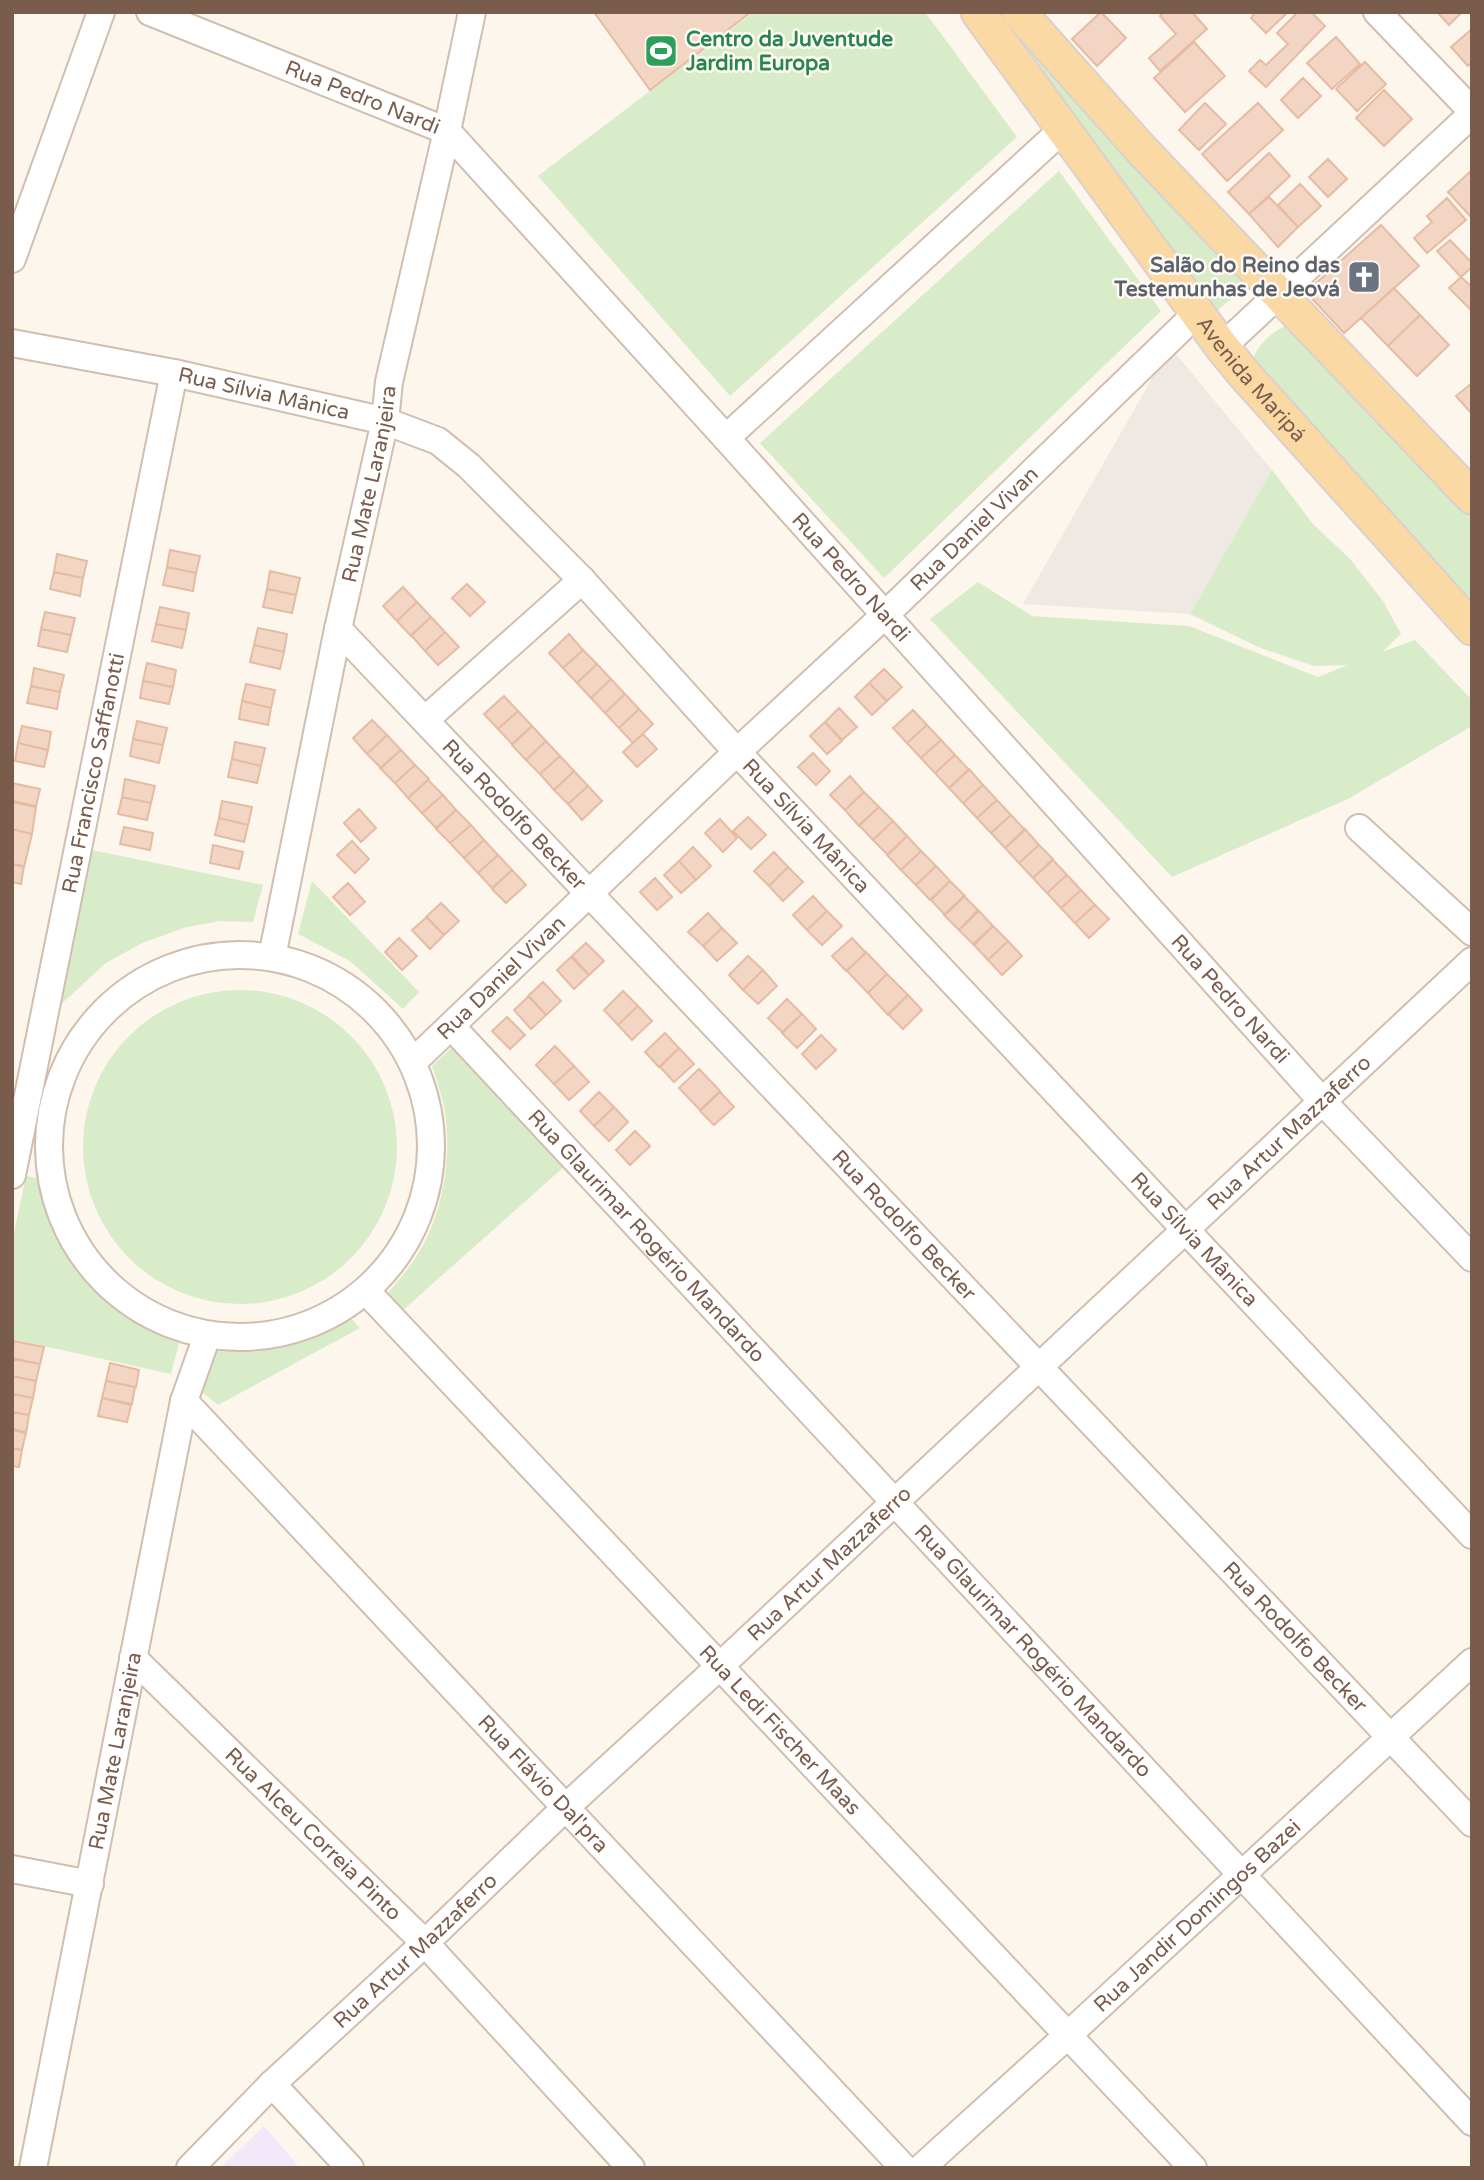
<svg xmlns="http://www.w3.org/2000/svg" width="1484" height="2180" font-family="'Varela Round',sans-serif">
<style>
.industrial{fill:#efe9e4}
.education{fill:#f3e8fa}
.green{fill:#d8ecc9}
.building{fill:#f3d5c3;stroke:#e6bba3;stroke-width:2}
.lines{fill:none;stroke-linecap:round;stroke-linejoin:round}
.minor-casing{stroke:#d1beb0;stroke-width:30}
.major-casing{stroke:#dad1cd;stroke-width:37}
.minor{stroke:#fff;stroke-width:26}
.major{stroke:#fbd9a5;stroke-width:33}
.labels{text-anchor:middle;stroke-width:5;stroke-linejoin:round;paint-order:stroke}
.leisure-label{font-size:21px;font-weight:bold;fill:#27864d;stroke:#fffaf3;text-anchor:start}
.street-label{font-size:21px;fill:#7a5c4d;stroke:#fffaf3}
.worship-label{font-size:21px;font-weight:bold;fill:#5b616d;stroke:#fffaf3;text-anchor:end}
</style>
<rect width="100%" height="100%" fill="#fdf6ec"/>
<!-- industrial -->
<path class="industrial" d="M1170 347 1272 470 1190 614 1023 604Z"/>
<!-- education -->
<path class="education" d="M264 2126 300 2168H220Z"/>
<!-- green -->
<path class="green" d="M754 12H925L1017 137 730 396 538 176Z
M992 12H1004L1252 282 1213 314Z
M1059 171 1161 311 884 578 760 443Z
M1292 324 1472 516V600L1256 369C1255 365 1253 361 1254 358 1256 345 1280 325 1292 324Z
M1272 470 1313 524 1350 559 1383 601 1401 634 1382 652 1415 640 1472 700V726L1348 799 1172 877 930 619 978 582 1032 616 1189 626 1318 677 1348 665 1314 666 1258 647 1190 614Z
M87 849 263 885 253 922 220 921 187 927 142 943 106 963 57 1008Z
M312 881 419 992 403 1009 350 961 298 934Z
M83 1147a157 157 0 1 1 314 0a157 157 0 1 1-314 0Z
M451 1048 565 1166 402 1311 388 1293C396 1283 405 1273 412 1263 443 1220 454 1154 443 1102 440 1090 436 1078 432 1066Z
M26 1176 36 1178 60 1245 97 1294 149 1331 179 1343 171 1374 12 1339V1242Z
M350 1317 360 1328 218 1405 201 1391 212 1351 256 1352 329 1331Z"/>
<!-- building -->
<path class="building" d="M594 12H751L650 90Z
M1101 12 1126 38 1097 66 1072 39Z
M1164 12H1192L1207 29 1160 71 1149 58 1176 34 1160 16Z
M1256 12H1288L1266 33 1251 18Z
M1298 12H1311L1325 26 1266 87 1249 71 1260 60 1266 65 1288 44 1277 33Z
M1437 12H1462L1449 25Z
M1472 29V62L1468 66 1451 47Z
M1336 37 1360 64 1332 89 1307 63Z
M1194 42 1225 76 1185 112 1154 78Z
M1365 62 1386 84 1357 111 1336 89Z
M1303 78 1321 96 1298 118 1281 100Z
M1384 90 1412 119 1384 146 1356 118Z
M1205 103 1226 124 1199 150 1179 130Z
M1258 103 1283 130 1227 181 1202 154Z
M1269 153 1290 176 1249 214 1228 192Z
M1328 159 1347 179 1328 197 1309 177Z
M1472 170V214L1470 216 1448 192Z
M1300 184 1321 206 1298 227 1278 205Z
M1269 197 1298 227 1278 247 1249 214Z
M1447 198 1466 220 1427 253 1414 238 1432 222 1427 216Z
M1381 225 1419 266 1344 333 1306 292Z
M1450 240 1472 263V267L1461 277 1437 251Z
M1461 277 1472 287V311L1449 288Z
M1394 288 1420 315 1388 346 1361 318Z
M1420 315 1449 345 1417 376 1388 346Z
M1472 383V414L1456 396Z
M170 550 200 556 196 573 167 567Z
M57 554 87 561 83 578 54 572Z
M167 567 196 573 193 591 163 585Z
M270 571 300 578 296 595 267 589Z
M54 572 83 578 80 596 50 589Z
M467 584 485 602 470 616 452 598Z
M403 587 417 602 397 621 383 606Z
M267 589 296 595 292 613 263 607Z
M417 602 431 617 411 636 397 621Z
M160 607 189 613 186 630 156 624Z
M45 612 75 618 71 635 41 629Z
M431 617 445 632 425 651 411 635Z
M156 624 186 630 182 648 152 641Z
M258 628 287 634 284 652 254 645Z
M41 629 71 635 67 652 38 646Z
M445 632 459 647 438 665 425 651Z
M569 634 583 650 563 668 549 653Z
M254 645 284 652 280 669 250 662Z
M583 650 597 664 577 683 563 668Z
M147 663 176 670 173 687 143 681Z
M597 664 611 679 591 698 577 683Z
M34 668 64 675 60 692 31 686Z
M884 669 902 687 887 701 869 683Z
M611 679 625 694 605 713 591 698Z
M143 681 173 687 169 704 140 698Z
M869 683 887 701 872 715 855 697Z
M246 684 275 690 271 708 242 701Z
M31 686 60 692 57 709 27 703Z
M625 694 639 709 619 728 605 713Z
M504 696 518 711 498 729 484 714Z
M242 701 271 708 268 725 239 719Z
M839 708 857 727 842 740 825 722Z
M639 709 653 724 633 743 619 728Z
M913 710 927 725 907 743 893 728Z
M518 711 532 726 512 744 498 729Z
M372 720 387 735 367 754 353 738Z
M137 721 167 728 163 745 133 739Z
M825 722 842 741 827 754 810 736Z
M927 725 941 740 921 758 907 743Z
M22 726 51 732 48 750 18 743Z
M532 726 546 741 526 760 512 745Z
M643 734 657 749 637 767 623 752Z
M387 735 401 750 381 768 367 754Z
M133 739 163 745 159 763 130 756Z
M941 740 955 755 935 773 921 758Z
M546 741 560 756 540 774 526 760Z
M235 742 265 748 261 766 232 759Z
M18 743 48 750 44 767 15 761Z
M401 750 415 765 395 783 380 768Z
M813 753 830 771 816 785 798 767Z
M955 755 969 770 949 788 935 773Z
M560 756 574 771 554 790 540 774Z
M232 759 261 766 257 783 228 777Z
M415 765 429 779 408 798 395 783Z
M969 769 983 785 963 803 949 788Z
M574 771 588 786 568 804 554 790Z
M850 776 864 792 845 810 830 795Z
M125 779 155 786 151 803 122 797Z
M428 780 443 795 422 813 408 798Z
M12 783 40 789 36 806 12 801Z
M983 785 997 800 977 818 963 803Z
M588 786 602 801 582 820 568 804Z
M864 792 879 807 859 826 845 810Z
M443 795 456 810 436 828 422 813Z
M122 797 151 803 147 820 118 814Z
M997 800 1011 815 991 833 977 818Z
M222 801 252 807 248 825 219 818Z
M12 802 36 807 32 834 12 829Z
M879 807 893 821 873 840 859 825Z
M359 809 376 828 361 842 344 823Z
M456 810 471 825 450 843 436 829Z
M1011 815 1025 830 1005 848 991 833Z
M748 817 766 835 751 849 733 831Z
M219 818 248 825 244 842 215 835Z
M720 819 737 838 723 852 705 833Z
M893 821 907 836 888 855 873 840Z
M471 825 484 840 464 858 450 843Z
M124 827 153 833 150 850 120 844Z
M12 829 32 834 24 867 12 864Z
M1025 829 1039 845 1019 863 1005 848Z
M907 836 921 851 901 870 887 855Z
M484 840 498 855 478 873 464 858Z
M352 841 369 859 355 873 337 855Z
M213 845 243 852 239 869 210 863Z
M1039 845 1053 859 1033 878 1019 863Z
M693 847 711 866 696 880 679 861Z
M921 851 936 866 916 885 901 870Z
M774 852 788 867 769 886 754 871Z
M498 855 512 870 492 888 478 873Z
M1053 860 1067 875 1047 893 1033 878Z
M679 861 696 880 681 893 664 875Z
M12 864 24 866 21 884 12 882Z
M936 866 950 881 930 900 916 885Z
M788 867 803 882 783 901 769 886Z
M512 870 526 885 506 903 492 889Z
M1067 875 1081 890 1061 908 1047 893Z
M655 878 672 897 657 910 640 892Z
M950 881 965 896 945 915 931 900Z
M348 883 365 902 350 915 333 897Z
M1081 890 1095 905 1075 923 1061 908Z
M813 896 827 911 807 930 793 915Z
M964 896 978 910 959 930 944 915Z
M441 903 459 921 444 935 426 917Z
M1095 905 1109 919 1089 938 1075 923Z
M827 911 842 926 822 945 807 930Z
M979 911 993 926 973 944 959 930Z
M708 913 722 928 703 946 688 932Z
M427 917 444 935 430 949 412 930Z
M993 926 1008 941 988 960 974 945Z
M722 928 737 943 717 961 703 946Z
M399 938 417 956 402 970 385 952Z
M852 938 866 953 846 971 832 956Z
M1008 941 1022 956 1002 975 988 960Z
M586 943 604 961 589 975 571 957Z
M866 952 887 974 868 993 847 971Z
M572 956 589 975 574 989 557 970Z
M748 956 763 970 743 990 729 975Z
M763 970 777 986 758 1004 743 990Z
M887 974 908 995 888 1015 868 993Z
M543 982 561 1001 546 1015 528 996Z
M623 991 638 1006 618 1025 604 1010Z
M908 995 922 1010 903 1029 888 1014Z
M529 996 546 1015 531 1029 514 1010Z
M787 999 802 1014 782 1032 768 1018Z
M638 1006 652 1021 632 1040 618 1025Z
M802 1014 816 1029 797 1048 782 1033Z
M507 1017 525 1035 510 1049 492 1031Z
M665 1033 679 1048 659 1067 645 1052Z
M821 1035 836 1050 816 1069 802 1054Z
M555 1046 574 1066 554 1084 536 1065Z
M679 1048 694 1064 674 1082 660 1067Z
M574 1066 589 1082 569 1100 554 1084Z
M699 1069 720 1091 700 1110 679 1088Z
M599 1092 614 1107 594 1126 580 1111Z
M720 1092 734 1107 714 1125 700 1111Z
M614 1107 628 1122 609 1141 594 1126Z
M635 1131 650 1146 630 1165 616 1150Z
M14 1341 44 1347 40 1364 12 1359Z
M12 1358 40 1364 36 1381 12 1376Z
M110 1363 139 1370 136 1387 106 1381Z
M12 1376 36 1381 33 1398 12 1394Z
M106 1381 135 1387 132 1404 102 1398Z
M12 1394 33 1398 29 1415 12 1412Z
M102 1398 131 1405 127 1422 98 1416Z
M12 1412 29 1415 26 1433 12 1430Z
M12 1429 26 1432 22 1450 12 1448Z
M12 1448 22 1450 19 1467 12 1466Z"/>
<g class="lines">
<defs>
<g id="minor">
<path id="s1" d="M150 12 447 131 726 438 1322 1101 1472 1258"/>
<path d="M1377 12 1472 111"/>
<path d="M12 259 101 12"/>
<path id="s2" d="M12 343 174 373 385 421 438 441 469 466 582 580 737 752 1472 1535"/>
<path d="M1222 347 1472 114"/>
<path d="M726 438 1062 130"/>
<path id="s3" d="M338 629 1472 1823"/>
<path d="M425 720 582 580"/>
<path d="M1359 828 1472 932"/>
<circle cx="240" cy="1146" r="191"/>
<path id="s4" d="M272 957 338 629 385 421 389 382 447 131 472 12"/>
<path id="s5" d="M451 1026 1472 2122"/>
<path id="s6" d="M413 1062 737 752 885 615 1197 313"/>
<path id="s7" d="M12 1175 174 373"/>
<path id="s8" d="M367 1292 1193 2168"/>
<path id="s9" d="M184 1401 904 2168"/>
<path id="s10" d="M133 1658 425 1943 631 2168"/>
<path d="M12 1869 90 1884"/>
<path d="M272 2084 350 2168"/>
<path id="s11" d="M33 2168 184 1401 207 1336"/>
<path id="s12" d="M190 2168 272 2084 425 1943 565 1808 720 1666 1472 961"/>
<path id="s13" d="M921 2168 1068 2035 1472 1662"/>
</g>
<g id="major">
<path id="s14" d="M978 12 1222 347 1244 374 1472 628"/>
<path d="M1019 12 1139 147 1472 497"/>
</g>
</defs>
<!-- minor casing -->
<use href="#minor" class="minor-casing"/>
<!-- major casing -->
<use href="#major" class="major-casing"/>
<!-- minor -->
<use href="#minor" class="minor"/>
<!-- major -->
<use href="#major" class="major"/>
</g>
<!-- icons -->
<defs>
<symbol id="stadium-square" viewBox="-11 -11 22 22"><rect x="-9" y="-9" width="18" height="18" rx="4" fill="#2e9e5b" stroke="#fffaf3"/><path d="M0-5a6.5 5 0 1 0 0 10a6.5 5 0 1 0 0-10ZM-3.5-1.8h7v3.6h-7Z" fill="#fff"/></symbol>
<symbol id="church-square" viewBox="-11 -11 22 22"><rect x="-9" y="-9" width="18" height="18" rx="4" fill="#6b7280" stroke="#fffaf3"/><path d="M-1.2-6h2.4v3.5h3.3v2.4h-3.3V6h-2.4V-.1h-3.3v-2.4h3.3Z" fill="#fff"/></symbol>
</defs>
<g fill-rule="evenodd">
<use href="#stadium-square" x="642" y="32" width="38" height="38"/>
<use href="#church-square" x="1345" y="258" width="38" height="38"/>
</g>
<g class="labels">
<!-- leisure labels -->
<g class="leisure-label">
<text x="686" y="46">Centro da Juventude<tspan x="686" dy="24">Jardim Europa</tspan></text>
</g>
<!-- street labels -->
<g class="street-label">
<text dy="7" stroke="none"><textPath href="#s1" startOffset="229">Rua Pedro Nardi</textPath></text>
<text dy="7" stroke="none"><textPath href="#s14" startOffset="458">Avenida Maripá</textPath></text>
<text dy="7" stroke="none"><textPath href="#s2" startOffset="257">Rua Sílvia Mânica</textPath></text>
<text dy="7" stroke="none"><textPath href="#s4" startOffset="483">Rua Mate Laranjeira</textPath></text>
<text dy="7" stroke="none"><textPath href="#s6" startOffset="774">Rua Daniel Vivan</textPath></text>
<text dy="7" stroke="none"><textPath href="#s1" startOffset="922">Rua Pedro Nardi</textPath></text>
<text dy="7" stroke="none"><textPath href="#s7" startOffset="410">Rua Francisco Saffanotti</textPath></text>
<text dy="7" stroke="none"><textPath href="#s3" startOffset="256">Rua Rodolfo Becker</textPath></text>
<text dy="7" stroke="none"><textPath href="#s2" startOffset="971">Rua Sílvia Mânica</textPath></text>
<text dy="7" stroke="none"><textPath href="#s6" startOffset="122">Rua Daniel Vivan</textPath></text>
<text dy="7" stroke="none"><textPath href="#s1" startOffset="1489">Rua Pedro Nardi</textPath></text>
<text dy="7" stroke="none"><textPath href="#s12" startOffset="1510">Rua Artur Mazzaferro</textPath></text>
<text dy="7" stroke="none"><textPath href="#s3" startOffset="822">Rua Rodolfo Becker</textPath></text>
<text dy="7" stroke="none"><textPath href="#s5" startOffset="287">Rua Glaurimar Rogério Mandardo</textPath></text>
<text dy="7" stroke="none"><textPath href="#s2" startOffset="1538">Rua Sílvia Mânica</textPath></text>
<text dy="7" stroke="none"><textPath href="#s12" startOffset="880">Rua Artur Mazzaferro</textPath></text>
<text dy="7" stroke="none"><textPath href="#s3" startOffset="1390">Rua Rodolfo Becker</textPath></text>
<text dy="7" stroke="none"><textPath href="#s5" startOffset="854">Rua Glaurimar Rogério Mandardo</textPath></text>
<text dy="7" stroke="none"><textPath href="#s8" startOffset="602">Rua Ledi Fischer Maas</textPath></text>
<text dy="7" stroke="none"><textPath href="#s11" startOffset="425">Rua Mate Laranjeira</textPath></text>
<text dy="7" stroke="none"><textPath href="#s9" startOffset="525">Rua Flávio Dal'pra</textPath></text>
<text dy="7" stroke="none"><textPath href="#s10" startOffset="252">Rua Alceu Correia Pinto</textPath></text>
<text dy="7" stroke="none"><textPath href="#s13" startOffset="374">Rua Jandir Domingos Bazei</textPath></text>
<text dy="7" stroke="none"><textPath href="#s12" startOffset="313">Rua Artur Mazzaferro</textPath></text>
</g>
<!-- worship labels -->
<g class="worship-label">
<text x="1340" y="272">Salão do Reino das<tspan x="1340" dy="24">Testemunhas de Jeová</tspan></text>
</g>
</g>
<!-- border -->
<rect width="1484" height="2180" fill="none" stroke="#7a5c4d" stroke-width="28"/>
</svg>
